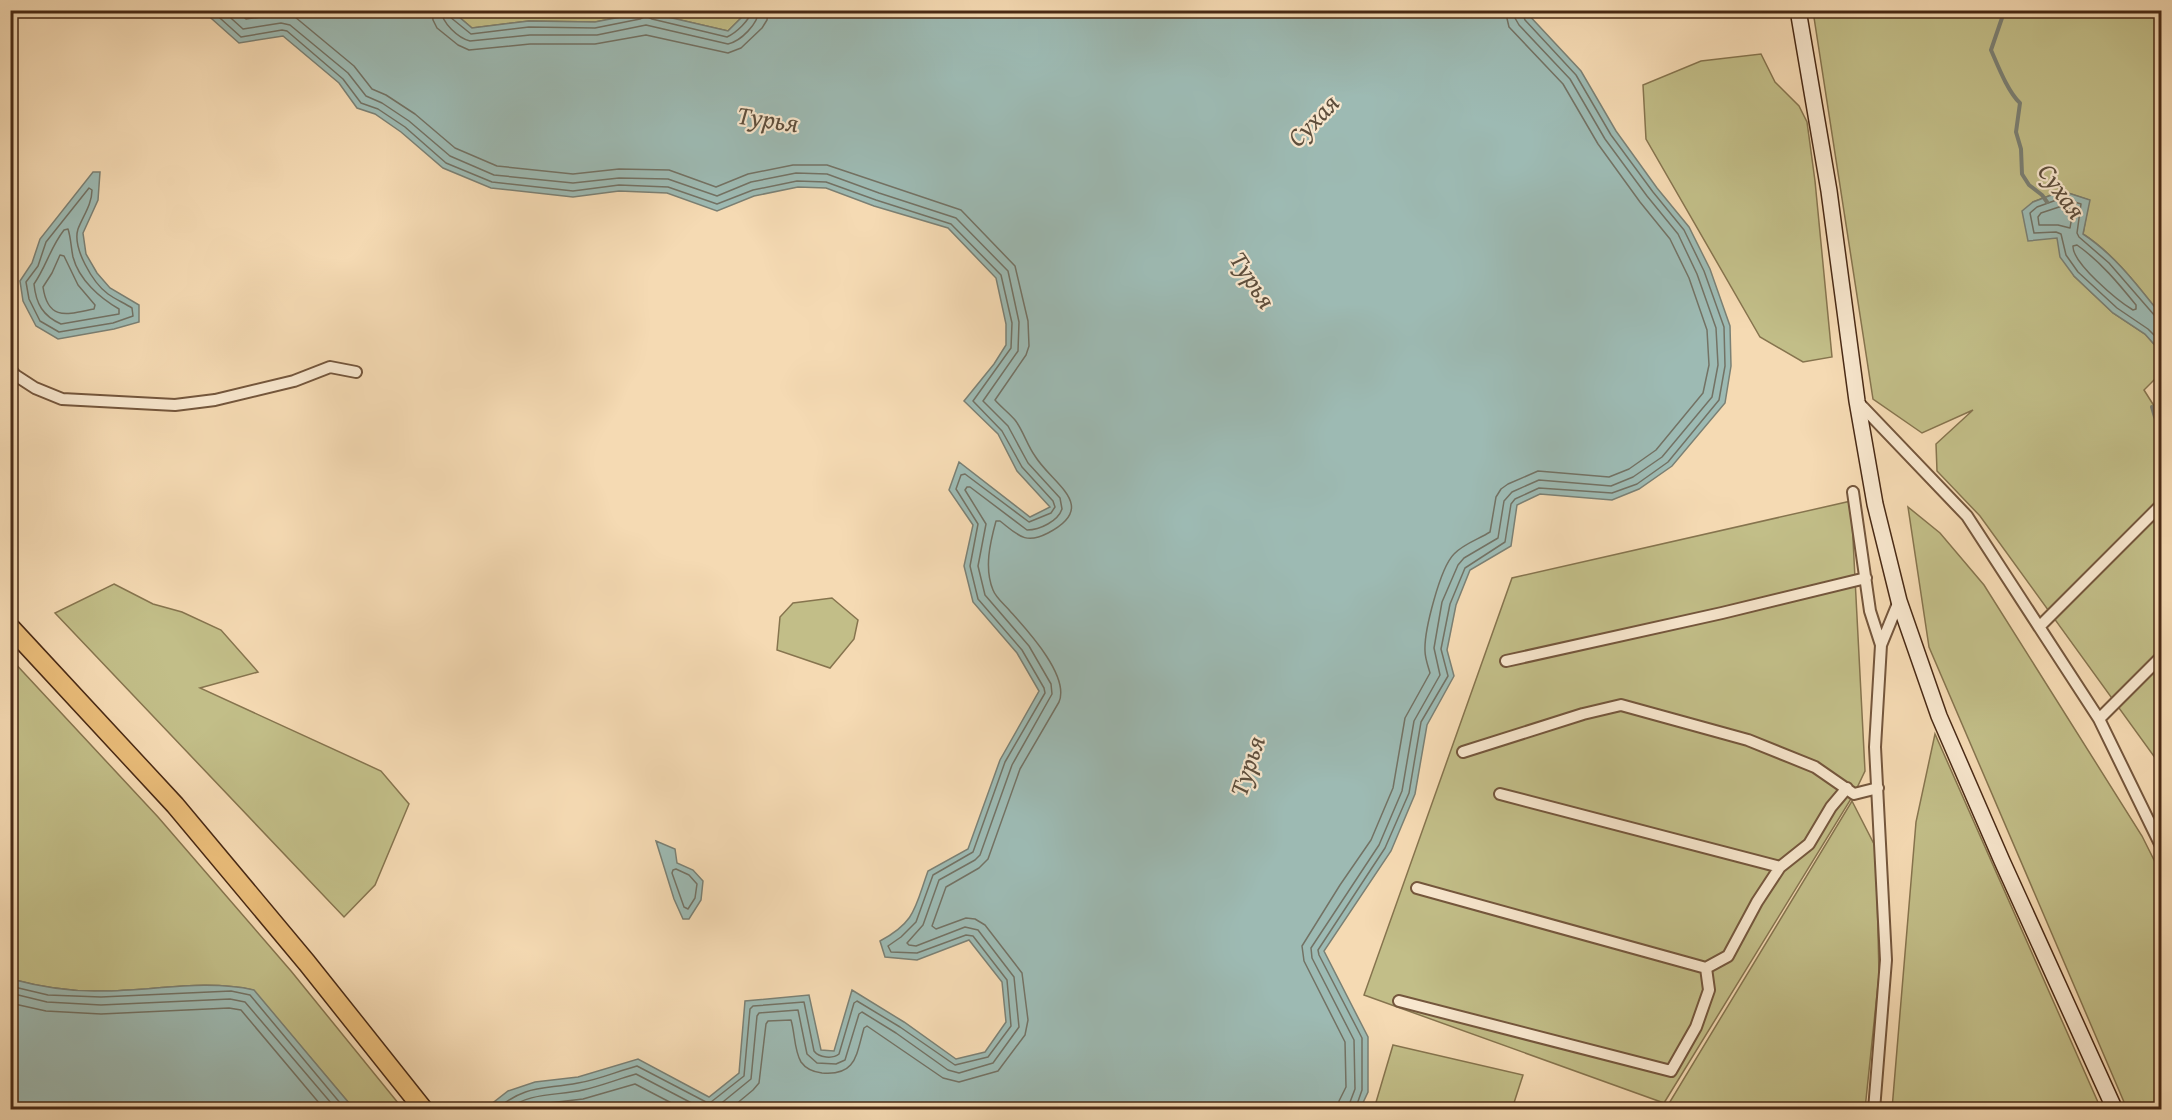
<svg xmlns="http://www.w3.org/2000/svg" width="2172" height="1120" font-family="'Gentium Book Plus',serif">
<style>
.green{fill:#c2be88;stroke:#86744e;stroke-width:1.5}
.water{fill:#9dbab3;stroke:#7b8074;stroke-width:1.5}
.lines{fill:none;stroke-linecap:round;stroke-linejoin:round}
.shore{stroke:#737264;stroke-width:1.5}
.stream{stroke:#7b8074;stroke-width:4}
.street-casing{stroke:#74563c;stroke-width:14}
.secondary-casing{stroke:#492a15;stroke-width:18}
.highway-casing{stroke:#492a15;stroke-width:21}
.street{stroke:#f8e7ce;stroke-width:10}
.secondary{stroke:#f8e7ce;stroke-width:15}
.highway{stroke:#eabd7a;stroke-width:18}
.labels{text-anchor:middle;stroke-width:4.5;stroke-linejoin:round;paint-order:stroke}
.water-label{font-size:26px;font-style:italic;fill:#5e4e3c;stroke:#f8e7ce}
</style>
<rect width="100%" height="100%" fill="#f5dab3"/>
<filter id="stains"><feTurbulence type="fractalNoise" baseFrequency=".00333" numOctaves="4"/><feColorMatrix values="0 0 0 0 .2 0 0 0 0 .09 0 0 0 0 .02 0 0 0 .5 -.17"/></filter>
<radialGradient id="worn" r=".72"><stop offset=".6" stop-color="#630" stop-opacity="0"/><stop offset="1" stop-color="#630" stop-opacity=".3"/></radialGradient>
<!-- green -->
<path class="green" d="M452 11H748L728 31 646 12 595 22 529 21 472 28Z
M1813 11H2161V315C2138 286 2115 255 2083 234L2089 200 2062 191 2033 202 2057 238 2074 276 2113 313 2145 334 2161 352V373L2144 390 2156 409 2155 396 2161 388V766L1980 516 1937 471 1936 444 1973 410 1922 433 1873 399Z
M1761 54 1775 82 1799 106 1807 122 1815 181 1832 357 1803 362 1760 337 1646 139 1643 85 1701 61Z
M1851 501 1865 771 1854 794 1664 1103 1364 995 1512 578Z
M1908 507 1940 533 1984 585 2142 836 2161 874V1109H2127L1929 647Z
M114 584 153 604 182 612 221 630 258 672 200 688 381 771 409 804 375 885 344 917 55 613Z
M832 598 858 620 854 639 830 668 777 650 780 617 793 603Z
M11 659 158 817 291 971 403 1109H354L253 990C204 979 152 991 102 991 70 992 41 987 11 979Z
M1935 734 2101 1109H1892L1916 822Z
M1852 801 1876 848 1879 975 1865 1109 1665 1110Z
M1393 1045 1523 1075 1512 1109H1374Z"/>
<!-- water -->
<path class="water" d="M748 11H1525L1581 71 1616 131 1657 188 1689 227 1710 269 1730 326 1731 366 1725 403 1672 466 1639 489 1612 500 1540 494 1517 505 1511 546 1470 570 1456 605 1447 650 1454 676 1427 725 1415 794 1391 851 1324 951 1368 1037V1092L1360 1109H485L508 1091 535 1082 578 1077 638 1059 709 1097 739 1073 745 1001 809 995 821 1050 834 1051 852 990 904 1022 956 1059 985 1052 1006 1022 1002 982 969 940 917 960 885 957 880 941C916 922 915 907 928 871L968 849 1000 760 1039 691 1017 653 973 602 964 566 973 525 949 490 959 462 1030 517 1050 507 1017 471 998 434 964 401 994 364 1006 345V324L996 278 948 228 874 206 826 188 798 187 754 196 717 211 667 193 619 191 573 197 491 188 443 168 401 132 375 114 357 108 339 83 283 36 239 43 203 11H452L472 28 529 21 595 22 646 12 728 31Z
M93 172H100L98 200 83 233 86 254 97 273 110 288 139 305V322L114 329 58 339 36 326 23 301 20 281 32 263 40 239Z
M2062 191 2090 200 2083 234C2115 255 2138 286 2161 315V352L2145 334 2113 313 2074 276 2060 257 2057 238 2028 241 2022 211 2033 202Z
M656 841 675 849 677 863 693 870 703 881 701 900 689 919H683L674 899Z
M11 979C41 987 70 992 102 991 152 991 204 979 254 990L354 1109H11Z"/>
<g class="lines">
<!-- shore -->
<path class="shore" d="M211 10 241 37 282 30 287 31 343 79 361 103 378 109 405 127 446 163 492 182 573 191 619 185 668 187 717 204 753 190 797 181 826 182 876 200 951 224 1001 275 1012 323 1011 348 973 401 1002 431 1022 467 1053 501 1055 507 1051 513 1029 522 965 474 961 475 956 489 978 524 970 566 978 599 1022 650 1044 688 1045 693 1005 762 973 852 933 875 916 922 901 937 888 946 891 952 917 953 966 935 973 936 1007 980 1011 1026 988 1057 955 1065 900 1027 857 1001 854 1003 839 1054C833 1059 819 1058 814 1051L804 1002 753 1006 750 1009 744 1076 711 1102H706L637 1066C618 1071 598 1080 578 1083 542 1090 527 1084 495 1110
M222 10 243 29 281 23 290 25 348 73 366 96 382 103 409 121 450 156 494 175 573 183 619 178 668 179 717 196 751 182 796 173 827 174 879 193 956 218 1008 271 1019 322 1018 351 983 401 1008 426 1028 463 1060 498 1062 509C1058 521 1040 530 1027 530L970 487H967L965 490 986 524 978 566 985 595 1029 646 1051 684 1052 694 1012 765 980 855 975 860 939 880 923 925 907 943 909 945 916 946 965 927 978 930 1014 977 1019 1027 993 1063 959 1073 948 1070 896 1033 862 1012 859 1014 845 1060 836 1064 817 1063 807 1054 798 1010 759 1013 757 1016 751 1079 713 1110
M235 10 246 19 282 14 295 17 354 66 372 89 386 95 415 114 455 148 497 166 573 174 619 169 669 170 716 187 748 174 793 165H827L961 210 1015 266 1028 321 1029 346 1026 355 995 400C1001 407 1009 413 1015 420 1023 430 1027 445 1035 456 1052 484 1100 506 1048 533 1025 545 1018 535 1000 521H996C990 543 984 568 993 590 996 598 1005 605 1010 611 1027 630 1070 676 1059 702L1020 769 988 859 979 868 946 887 932 926 936 929 966 918 975 919 985 925 1022 973 1028 1020 1025 1035 998 1071 959 1082 943 1078 867 1026 864 1028C856 1056 856 1076 822 1073 813 1072 806 1069 801 1062 794 1050 795 1033 791 1020L768 1021 766 1024 759 1083 753 1090 729 1110
M432 10 433 20 437 28 458 45 469 50 530 44H595L646 35 728 53 741 48 762 28 767 20 768 10
M441 10C442 23 458 38 470 41L530 35H597L646 25 728 44C741 41 758 24 759 10
M448 10 450 17 471 34 529 27 595 28 640 19 646 16 652 19 727 37C736 33 750 20 752 10
M89 188 92 190C92 204 83 216 78 229 72 248 93 283 108 294 115 299 124 303 132 308L133 316 113 323 59 332 40 321 29 299 26 282 38 266 46 242Z
M2062 206 2073 210 2070 228 2058 225H2039L2038 217 2041 213Z
M68 229C71 238 71 248 73 257 79 280 100 298 119 309V314L61 324C43 316 36 304 34 284 47 265 50 248 64 230Z
M2077 245C2100 261 2119 284 2136 305V309L2133 310C2118 301 2072 263 2073 246Z
M60 255 64 256 78 285 95 305 94 309C68 314 48 322 43 287L52 273Z
M2162 318 2155 316 2109 263 2079 237 2077 233 2081 204 2062 198 2037 207 2030 213 2034 233 2056 232 2061 234 2066 255 2078 272 2117 308 2148 329 2162 343
M676 869 689 875 697 884 695 898 688 909 684 907 672 873 673 870Z
M10 986 48 995 101 997 231 991 250 995 346 1110
M10 993 47 1002 101 1005 230 999 245 1002 337 1110
M10 1003 46 1011 101 1014 229 1008 241 1010 325 1110
M507 1110C529 1092 556 1096 583 1090 601 1086 618 1079 636 1074L705 1110
M524 1110 540 1104 583 1099 635 1084 685 1110
M1338 1110 1339 1101 1346 1087 1345 1042 1304 961 1302 946 1340 885 1371 840 1393 788 1405 718 1430 673C1428 666 1425 658 1425 651 1424 631 1440 568 1454 554 1463 544 1479 539 1490 532L1496 497 1501 489 1508 484 1538 471 1609 477 1629 469 1656 450 1703 393 1709 365 1707 330 1689 278 1670 239 1640 202 1598 144 1563 84 1509 27 1505 10
M1347 1110 1355 1089 1354 1040 1312 958 1311 948 1379 845 1402 791 1414 721 1440 675 1434 648 1442 602 1458 565 1464 558 1498 538 1504 501 1512 492 1539 480 1611 486 1633 477 1662 457 1712 397 1718 365 1716 328 1697 274 1678 234 1647 196 1605 139 1570 79 1519 25 1515 18 1514 10
M1355 1110 1362 1090V1038L1319 955 1318 950 1385 848 1409 793 1421 722 1448 676 1441 649 1450 604 1465 568 1505 542 1511 504 1515 499 1539 488 1612 493 1637 484 1668 462 1719 400 1725 366 1724 327 1704 271 1684 230 1653 192 1611 135 1576 75 1525 20 1521 10"/>
<!-- stream -->
<path class="stream" d="M2003 10V15L1991 50C1998 66 2008 92 2020 103L2016 132 2021 149 2022 174 2029 185 2042 195 2047 202
M2152 407 2155 417 2162 424"/>
<defs>
<path id="street" d="M10 369 15 375 35 388 62 399 175 405 215 400 294 381 330 367 356 372
M1857 401 1967 516 2099 719 2162 848
M1853 492 1870 611 1881 645
M2039 627 2162 504
M1506 661 1722 613 1866 578
M2099 719 2162 656
M1463 752 1583 714 1621 705 1748 740 1815 767 1854 794 1878 788
M1500 794 1780 867
M1417 888 1706 968 1728 956 1757 902 1780 867 1809 844 1831 807 1847 788
M1399 1001 1671 1071 1696 1027 1709 990 1706 968
M1874 1110 1886 960 1875 747 1881 645 1899 601"/>
<path id="secondary" d="M1798 10 1829 191 1857 401 1875 504 1899 601 1939 716 2002 861 2115 1110"/>
<path id="highway" d="M10 627 175 805 307 963 424 1110"/>
</defs>
<!-- street casing -->
<use href="#street" class="street-casing"/>
<!-- secondary casing -->
<use href="#secondary" class="secondary-casing"/>
<!-- highway casing -->
<use href="#highway" class="highway-casing"/>
<!-- street -->
<use href="#street" class="street"/>
<!-- secondary -->
<use href="#secondary" class="secondary"/>
<!-- highway -->
<use href="#highway" class="highway"/>
</g>
<g class="labels">
<!-- water labels -->
<g class="water-label">
<text transform="translate(768 119) rotate(8)" y="9">Турья</text>
<text transform="translate(1313 120) rotate(-46)" y="9">Сухая</text>
<text transform="translate(2062 191) rotate(54)" y="9">Сухая</text>
<text transform="translate(1253 280) rotate(57)" y="9">Турья</text>
<text transform="translate(1247 766) rotate(-72)" y="9">Турья</text>
</g>
</g>
<!-- margin -->
<rect width="2172" height="1120" fill="none" stroke="#f5dab3" stroke-width="36"/>
<rect x="12" y="12" width="2148" height="1096" fill="none" stroke="#492a15" stroke-width="3"/>
<rect x="18" y="18" width="2136" height="1084" fill="none" stroke="#492a15" stroke-width="1.5"/>
<rect width="100%" height="100%" filter="url(#stains)"/>
<rect width="100%" height="100%" fill="url(#worn)"/>
</svg>
